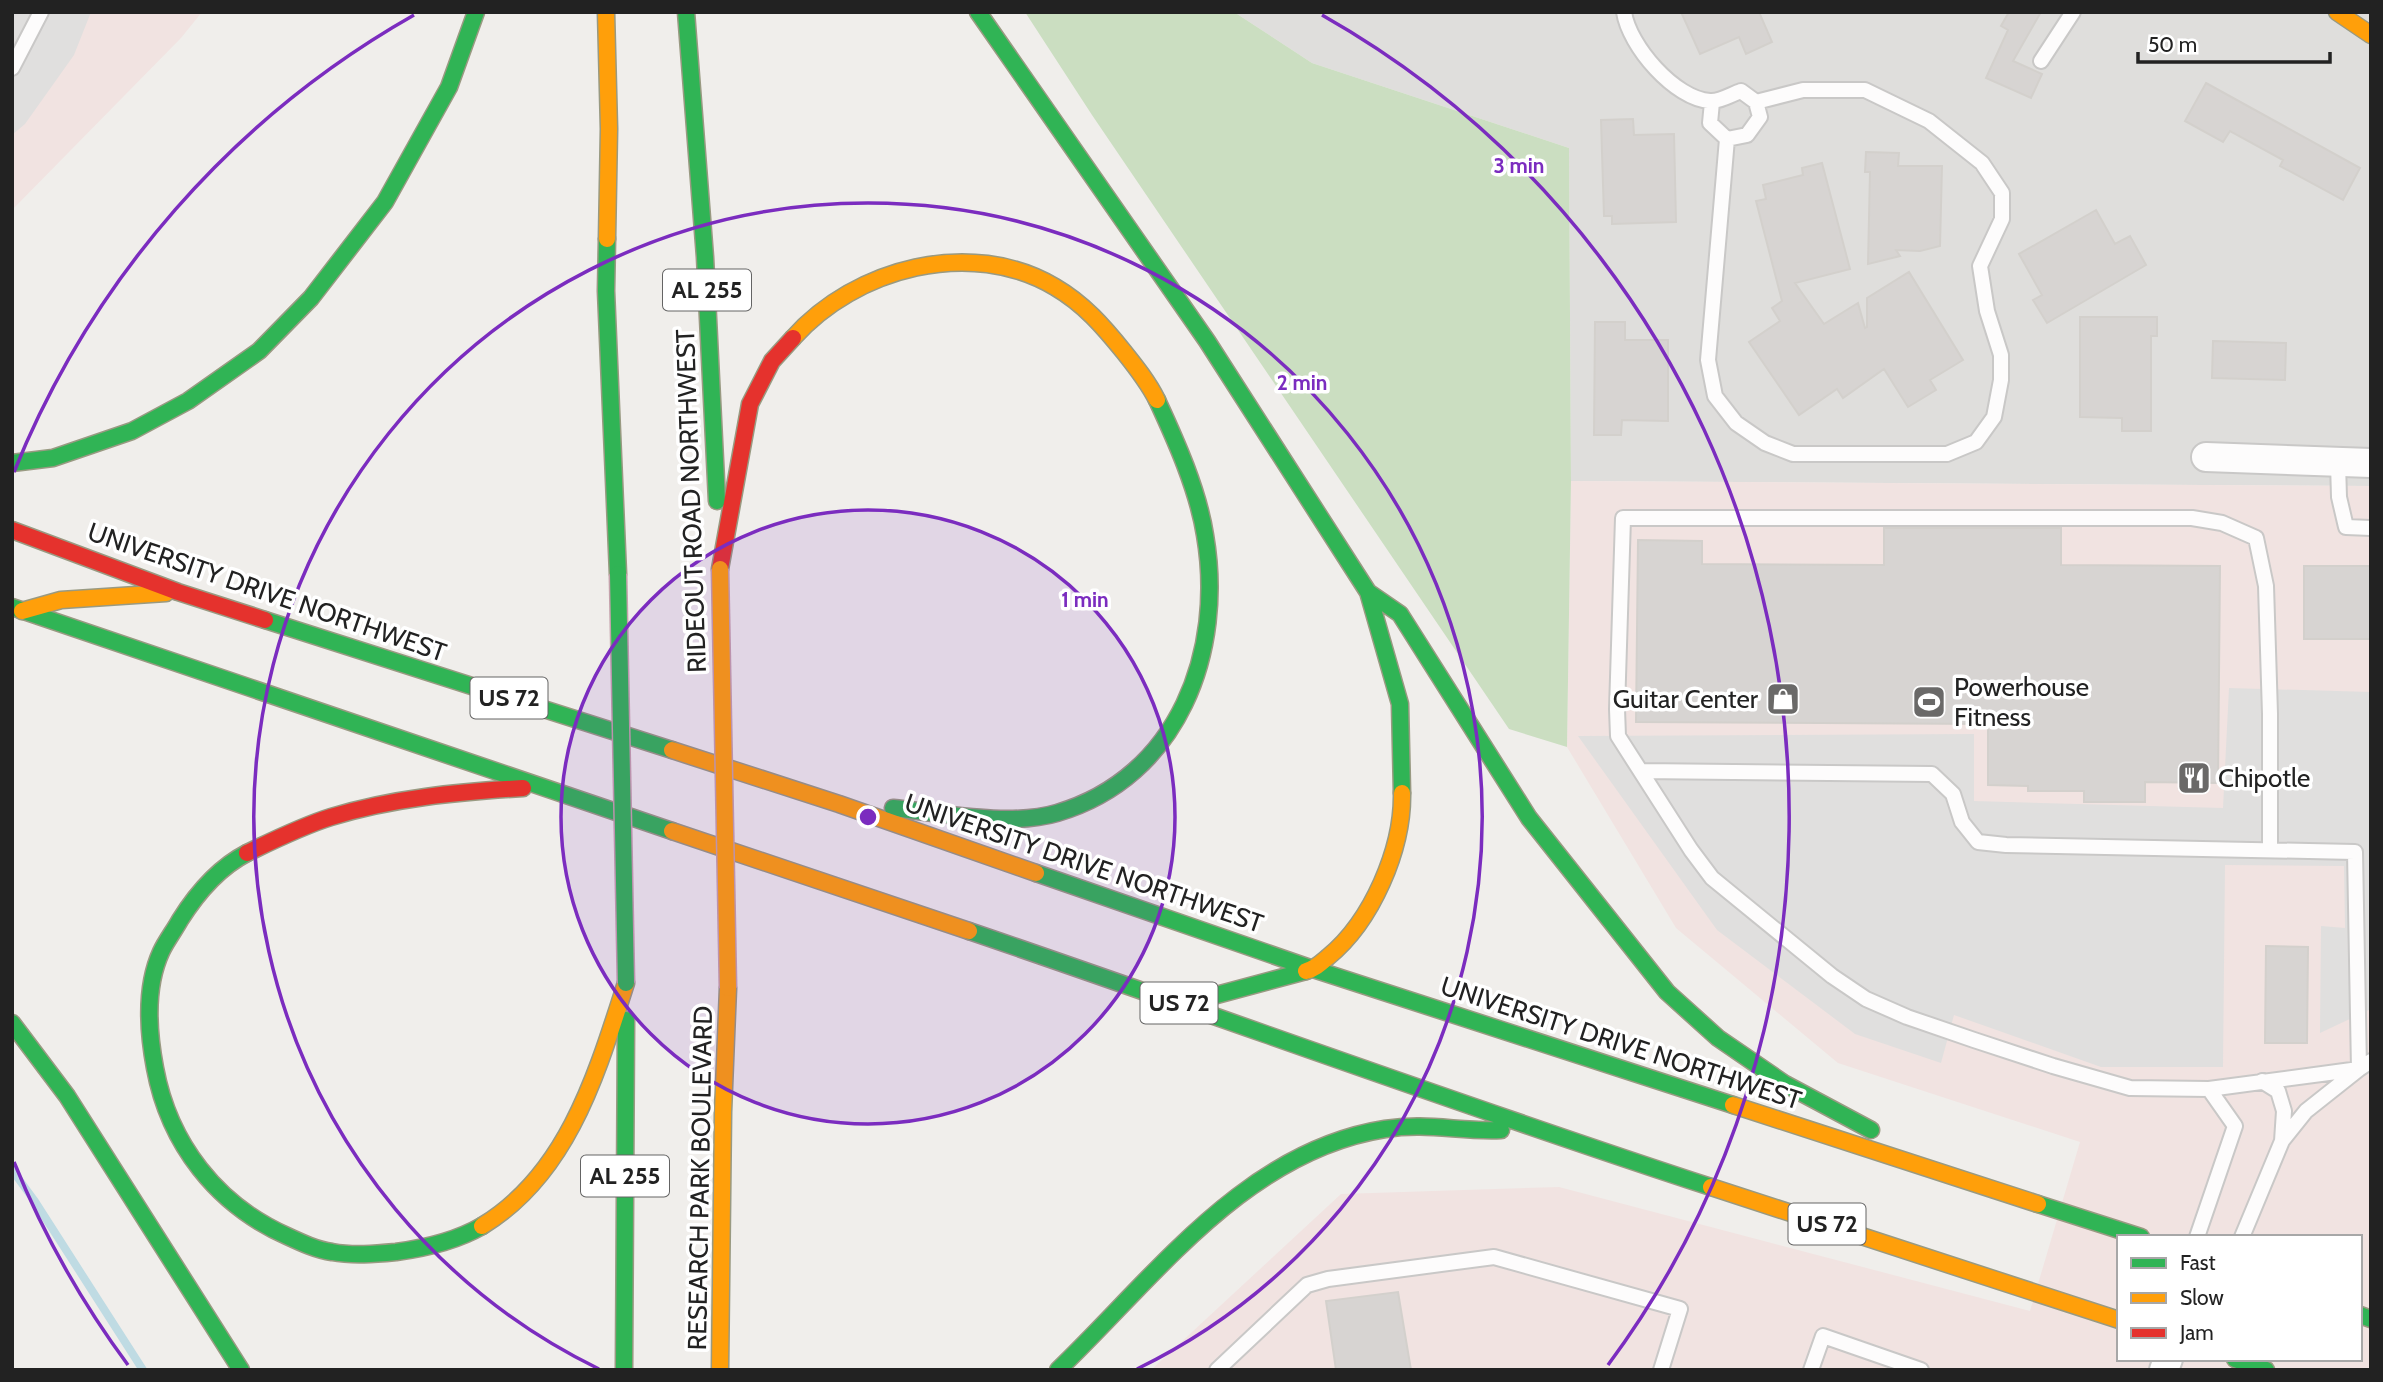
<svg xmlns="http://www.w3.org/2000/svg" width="2383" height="1382" font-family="Cabin,sans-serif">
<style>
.residential{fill:#dfdedc}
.commercial{fill:#f1e3e1;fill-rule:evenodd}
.forest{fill:#cbdec1}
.parking{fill:#e0dfde}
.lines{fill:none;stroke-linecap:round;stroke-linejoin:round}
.stream{stroke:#bfdbe3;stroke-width:8}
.building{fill:#d7d4d2;stroke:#d3d0cc;stroke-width:2}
.lane-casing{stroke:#c9c8c7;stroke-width:18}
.street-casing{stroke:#c9c8c7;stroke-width:32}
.fast-casing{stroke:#999a82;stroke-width:19}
.slow-casing{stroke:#999a82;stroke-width:19}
.jam-casing{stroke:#999a82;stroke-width:19}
.lane{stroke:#fdfcfc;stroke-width:14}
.street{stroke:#fdfcfc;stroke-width:28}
.fast{stroke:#30b455;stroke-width:16}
.slow{stroke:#ff9f0a;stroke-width:16}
.jam{stroke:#e5322d;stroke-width:16}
.fast-bridge-casing{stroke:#c5a2ac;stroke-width:19;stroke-linecap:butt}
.slow-bridge-casing{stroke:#c5a2ac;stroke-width:19;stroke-linecap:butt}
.fast-bridge{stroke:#30b455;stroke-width:16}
.slow-bridge{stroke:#ff9f0a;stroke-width:16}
.ring{fill:none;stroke:#7b2cbf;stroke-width:3.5}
.labels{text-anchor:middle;stroke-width:7;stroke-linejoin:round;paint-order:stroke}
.shield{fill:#fff;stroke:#646464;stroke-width:2}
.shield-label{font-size:24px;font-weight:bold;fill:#222}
.street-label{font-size:26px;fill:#222;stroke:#fff}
.poi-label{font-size:26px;fill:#222;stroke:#fff;text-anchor:start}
.centre{fill:#7b2cbf;stroke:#fff;stroke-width:3.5}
.ring-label{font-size:21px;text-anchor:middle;font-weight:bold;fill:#7b2cbf;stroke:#fff;stroke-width:7;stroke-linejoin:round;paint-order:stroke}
</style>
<rect width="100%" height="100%" fill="#f0eeeb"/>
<!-- residential -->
<path class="residential" d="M1234 12H2371V486L1571 481 1569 148 1312 63Z"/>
<!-- commercial -->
<path class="commercial" d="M12 12H202L181 38 12 210Z
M1571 481 2371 486V1370H1151L1341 1194 1559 1187 2030 1311 2080 1142 1838 1063 1676 928 1567 747ZM2119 1237H2360V1359H2119Z"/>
<!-- forest -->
<path class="forest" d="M1025 12H1234L1312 63 1569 148 1571 481 1567 747 1509 729 1092 115Z"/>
<!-- parking -->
<path class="parking" d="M12 12H91L74 55 25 124 12 135Z
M2229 688 2371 692V1009L2320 1033 2321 926 2345 928 2344 866 2225 865 2223 1067H2101L1954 1015 1941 1063 1855 1034 1717 930 1578 736 1974 734V801L2223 808Z"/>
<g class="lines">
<!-- stream -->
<path class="stream" d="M12 1170 34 1200 143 1370"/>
</g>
<!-- building -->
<path class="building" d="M1681 12H1759L1772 42 1746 54 1739 37 1700 54Z
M2009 12H2041L2013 61 2042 74 2031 98 1986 78 2008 30 2001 26Z
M2206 83 2360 168 2343 200 2280 166 2283 160 2230 131 2223 142 2185 121Z
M1633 119 1634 135 1674 134 1676 222 1612 224V216H1604L1601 120Z
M1866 152 1899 153 1898 166H1942L1940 246 1920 251 1896 250 1900 256 1868 264 1870 172H1865Z
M1822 163 1850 269 1795 283 1824 324 1858 303 1865 328 1867 327V298L1909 272 1963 360 1930 380 1936 390 1908 407 1884 369 1843 398 1837 389 1799 415 1749 342 1780 321 1772 308 1782 301 1756 201 1766 199 1763 185 1803 175 1802 168Z
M2096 210 2115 244 2130 236 2146 265 2047 323 2033 300 2042 295 2019 254Z
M2080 317H2157V336H2151V431H2122V418L2080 417Z
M1595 322H1625V340H1668V421L1622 420 1621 435H1594Z
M2213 341 2286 343 2285 380 2212 378Z
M1884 528H2061V565L2220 566 2218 783 2145 782V802H2084V791H2028V786L1988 785V724L1636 722 1638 540 1702 541V564L1884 565Z
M2304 566H2371V639H2304Z
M2266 946 2308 947 2307 1043H2265Z
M1398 1292 1411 1370H1336L1326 1301Z"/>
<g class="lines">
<defs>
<path id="lane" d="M1624 12C1629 46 1675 99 1710 101 1719 102 1732 94 1741 91L1756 102 1760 117 1747 135 1727 139 1710 123 1712 102
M2041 61 2073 12
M12 68 41 12
M1727 139 1708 360 1715 396 1736 423 1765 443 1793 454H1947L1976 442 1994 417 2001 380V355L1987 311 1980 266 2002 219V193L1982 163 1929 121 1865 90H1803L1756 102
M2338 463 2339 497 2346 527 2371 528
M1641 771 1932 774 1953 794 1962 822 1978 842 2006 845 2355 852 2359 1069 2306 1111 2282 1141 2242 1237
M2262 1081 2278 1091 2284 1111 2282 1141
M2209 1089 2359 1069 2371 1061
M2197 1237 2235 1126 2209 1089 2130 1088 2053 1066 1974 1040 1907 1017 1866 999 1832 976 1712 878 1691 850 1618 736 1617 709 1623 518H2192L2222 523 2256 538 2266 586 2270 714V850
M1217 1370 1307 1285 1328 1279 1494 1257 1680 1309 1661 1370
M1811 1370 1823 1336 1921 1370"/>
<path id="street" d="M2206 457 2371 463
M2164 1370 2168 1359"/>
<path id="fast" d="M686 12 705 257 717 501
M978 12 1207 341 1368 592 1400 704 1402 793
M607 239 606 291 618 574
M12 463 53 458 132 431 188 401 259 351 311 298 385 202 449 87 476 12
M1368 592 1400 614 1529 818 1667 992 1718 1038 1785 1084 1871 1130
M12 607 672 831
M265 620 672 750
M893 808C941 813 1011 827 1057 813 1179 777 1225 651 1205 535 1198 490 1176 441 1157 400
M247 853C218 868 197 893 180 920 174 931 166 941 161 952 145 987 148 1031 155 1068 169 1144 217 1205 287 1236 302 1243 317 1250 332 1252 353 1256 375 1254 396 1252 426 1248 456 1241 482 1226
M1036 873 1313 969 1733 1105
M969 931C1216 1015 1462 1106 1711 1187
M1183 1004 1306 971
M12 1023 67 1096 241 1370
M2038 1204 2141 1237
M2360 1315 2371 1319
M2235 1359 2266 1370
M624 1370 626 1020
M1058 1370C1154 1278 1245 1151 1385 1129 1427 1122 1460 1132 1501 1130"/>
<path id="slow" d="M606 12 609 129 607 239
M2337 12 2371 35
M793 338C855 268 971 237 1055 287 1084 304 1103 326 1124 352 1136 367 1148 382 1157 400
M22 611 61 600 166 593
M672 750 839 804 1036 873
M672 831 969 931
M1306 971C1315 969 1321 963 1328 957 1372 921 1403 849 1402 793
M1733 1105 2038 1204
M1711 1187 2119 1320
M482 1226C568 1174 597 1073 626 983
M720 1370 723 1112 728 988"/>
<path id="jam" d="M12 530 178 592 265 620
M720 569 750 404 772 361 793 338
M247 853C274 840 302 826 331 817 393 798 458 792 523 788"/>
</defs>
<!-- lane casing -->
<use href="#lane" class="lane-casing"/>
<!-- street casing -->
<use href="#street" class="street-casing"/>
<!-- fast casing -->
<use href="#fast" class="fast-casing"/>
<!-- slow casing -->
<use href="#slow" class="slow-casing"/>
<!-- jam casing -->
<use href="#jam" class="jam-casing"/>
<!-- lane -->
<use href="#lane" class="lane"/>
<!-- street -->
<use href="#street" class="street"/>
<!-- fast -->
<use href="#fast" class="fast"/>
<!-- slow -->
<use href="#slow" class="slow"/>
<!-- jam -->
<use href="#jam" class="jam"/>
<defs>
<path id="fast-bridge" d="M618 574 626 983"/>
<path id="slow-bridge" d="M720 569 728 988"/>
</defs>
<!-- fast-bridge casing -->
<use href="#fast-bridge" class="fast-bridge-casing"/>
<!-- slow-bridge casing -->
<use href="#slow-bridge" class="slow-bridge-casing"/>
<!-- fast-bridge -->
<use href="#fast-bridge" class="fast-bridge"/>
<!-- slow-bridge -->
<use href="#slow-bridge" class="slow-bridge"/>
</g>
<!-- distance rings -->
<circle cx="868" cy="817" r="307" fill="#7b2cbf" fill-opacity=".12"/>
<g class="ring">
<circle cx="868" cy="817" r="307"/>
<path d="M599 1369A614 614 0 1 1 1137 1369"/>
<path d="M128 1365A921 921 0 0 1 14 1162M14 472A921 921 0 0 1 414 15M1322 15A921 921 0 0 1 1608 1365"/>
</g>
<!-- icons -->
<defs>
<symbol id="shop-square" viewBox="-11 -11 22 22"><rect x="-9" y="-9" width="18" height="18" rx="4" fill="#6a6968" stroke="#fff"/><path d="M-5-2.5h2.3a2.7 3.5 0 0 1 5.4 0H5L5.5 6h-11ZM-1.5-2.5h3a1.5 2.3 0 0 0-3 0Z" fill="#fff"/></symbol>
<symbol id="stadium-square" viewBox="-11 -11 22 22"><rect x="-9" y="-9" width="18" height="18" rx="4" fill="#6a6968" stroke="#fff"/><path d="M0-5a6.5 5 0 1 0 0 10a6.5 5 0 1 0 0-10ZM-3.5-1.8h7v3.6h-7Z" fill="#fff"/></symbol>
<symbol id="restaurant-square" viewBox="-11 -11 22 22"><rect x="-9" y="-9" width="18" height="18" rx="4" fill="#6a6968" stroke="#fff"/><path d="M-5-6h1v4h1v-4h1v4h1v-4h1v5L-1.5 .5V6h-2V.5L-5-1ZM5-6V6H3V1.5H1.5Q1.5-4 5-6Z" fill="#fff"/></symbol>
</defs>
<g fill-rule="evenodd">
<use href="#shop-square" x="1764" y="680" width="38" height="38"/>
<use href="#stadium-square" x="1910" y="683" width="38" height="38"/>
<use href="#restaurant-square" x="2175" y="759" width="38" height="38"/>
</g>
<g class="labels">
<!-- shield labels -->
<g class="shield">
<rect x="663" y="269.5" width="88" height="41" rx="5"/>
<rect x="470.5" y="677.5" width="77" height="41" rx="5"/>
<rect x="1140.5" y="982.5" width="77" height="41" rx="5"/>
<rect x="581" y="1155.5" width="88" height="41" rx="5"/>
<rect x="1788.5" y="1203.5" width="77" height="41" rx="5"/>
</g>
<g class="shield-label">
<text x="707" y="298">AL 255</text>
<text x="509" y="706">US 72</text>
<text x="1179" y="1011">US 72</text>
<text x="625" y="1184">AL 255</text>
<text x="1827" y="1232">US 72</text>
</g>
<!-- street labels -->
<g class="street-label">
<text transform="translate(691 501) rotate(-92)" y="9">RIDEOUT ROAD NORTHWEST</text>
<text transform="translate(267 592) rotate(19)" y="9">UNIVERSITY DRIVE NORTHWEST</text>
<text transform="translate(1084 863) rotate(19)" y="9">UNIVERSITY DRIVE NORTHWEST</text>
<text transform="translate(1621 1043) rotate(18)" y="9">UNIVERSITY DRIVE NORTHWEST</text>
<text transform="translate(700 1178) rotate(-89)" y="9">RESEARCH PARK BOULEVARD</text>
</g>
<!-- poi labels -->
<g class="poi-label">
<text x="1954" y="696">Powerhouse<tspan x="1954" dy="30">Fitness</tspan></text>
<text x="1758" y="708" text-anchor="end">Guitar Center</text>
<text x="2218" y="787">Chipotle</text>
</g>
</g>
<circle cx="868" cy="817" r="10" class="centre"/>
<g class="ring-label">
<text x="1519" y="173">3 min</text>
<text x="1302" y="390">2 min</text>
<text x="1085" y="607">1 min</text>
</g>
<!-- border -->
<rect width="2383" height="1382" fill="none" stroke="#222222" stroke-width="28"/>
<!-- legend -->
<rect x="2117" y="1235" width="245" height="126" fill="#ffffff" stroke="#a7a7a7" stroke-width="2"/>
<rect x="2131" y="1258" width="35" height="10" fill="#30b455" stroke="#a7a7a7" stroke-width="2"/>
<text x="2180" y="1270" font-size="21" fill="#222222">Fast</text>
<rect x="2131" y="1293" width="35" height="10" fill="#ff9f0a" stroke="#a7a7a7" stroke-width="2"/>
<text x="2180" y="1305" font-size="21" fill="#222222">Slow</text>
<rect x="2131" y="1328" width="35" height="10" fill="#e5322d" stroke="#a7a7a7" stroke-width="2"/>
<text x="2180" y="1340" font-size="21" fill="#222222">Jam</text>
<!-- scale -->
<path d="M2138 52v10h192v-10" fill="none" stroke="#222222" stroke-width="3.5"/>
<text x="2148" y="52" font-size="21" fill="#222222" stroke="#ffffff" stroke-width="5" paint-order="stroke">50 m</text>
</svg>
